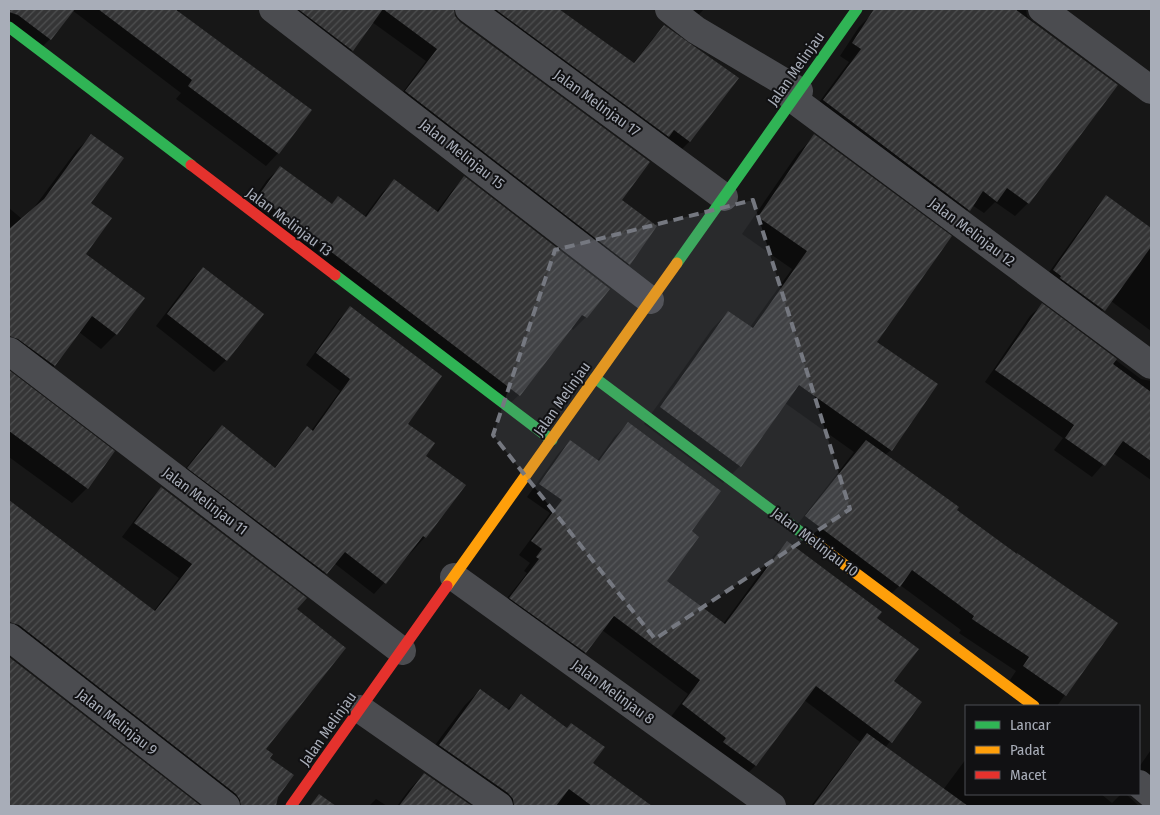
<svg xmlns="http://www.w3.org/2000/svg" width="1160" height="815" font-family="'Fira Sans Condensed',sans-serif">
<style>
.shadow{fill:#0007}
.building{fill:url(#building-hatch)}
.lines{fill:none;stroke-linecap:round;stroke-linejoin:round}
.street{stroke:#4b4c50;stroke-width:28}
.fast{stroke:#30b455;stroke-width:11}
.slow{stroke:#ff9f0a;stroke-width:11}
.jam{stroke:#e5322d;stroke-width:11}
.marked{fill:#757880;fill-opacity:0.2;stroke:#757880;stroke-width:4;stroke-dasharray:10 6;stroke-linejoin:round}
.labels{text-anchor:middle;stroke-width:4;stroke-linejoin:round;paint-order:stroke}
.street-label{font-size:15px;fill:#a8adb8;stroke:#111113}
</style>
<defs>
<pattern id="building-hatch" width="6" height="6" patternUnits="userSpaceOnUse" patternTransform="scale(1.25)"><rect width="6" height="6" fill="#353536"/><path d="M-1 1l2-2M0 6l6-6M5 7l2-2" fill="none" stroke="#4f5051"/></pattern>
</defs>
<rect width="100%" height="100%" fill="#171717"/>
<!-- shadow -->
<path class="shadow" d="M9 9H181L178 13 310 110 278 153 266 166 176 99 181 93 72 10 50 39 38 51 9 28Z
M270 9H453V15L620 200 629 264 617 276 394 104 426 61 372 22 352 50 340 62Z
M470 9H557L633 64 653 38 664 27 737 79 689 142 678 153Z
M659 9H704L686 28Z
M916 9H1026L1027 16 1041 30 1028 203 1015 216 995 202 984 213 972 205 956 223 811 113 849 62 840 56 859 27 872 14 898 33Z
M91 136 89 203 84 254 116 334 101 349 79 332 54 366 39 380 9 357V208L22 219 33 209 76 151Z
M815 136 876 342 891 450 885 455 1017 556 1116 624 1057 706H1029L1010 680 1016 671 959 633 961 630 900 585 886 599 793 530 854 452 785 403 740 466 723 483 644 424 712 329 728 312 750 327 792 269 742 234 798 153Z
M280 168 331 205 338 198 364 217 382 193 394 181 436 212 452 191 464 178 586 317 573 330 571 328 519 395 506 407 246 210 267 180Z
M1106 197 1151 230V331L1111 301 1092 322 1042 282 1095 209Z
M203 269 262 314 226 360 214 372 156 326 191 280Z
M1042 305 1141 379 1151 381V480L1113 453 1092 477 1054 450 1063 438 985 382 1030 316Z
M351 308 406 424 424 456 425 537 374 594 334 563 314 584 177 479 211 437 222 426 274 469 296 439 307 428 311 431 340 391 306 365 339 319Z
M9 372 113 452 87 488 72 503 9 457Z
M628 424 690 532 665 581 723 624 774 555 787 543 875 619 893 681 920 702 885 748 943 790 966 759V794H1101L1112 803 1121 794H1126L1139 806H960L957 804 956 806H811L860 742 804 700 756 765 743 778 670 718 688 694 602 630 585 652 572 665 497 611 527 573 524 571 530 563 519 555 550 513 527 497 558 454 570 441 597 461 615 436Z
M161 488 296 609 264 749 268 759 272 761 236 806 9 641V501L153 612 179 578 122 537 148 502Z
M9 658 199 806H106L92 796 85 806H9Z
M480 690 507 710 521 695 591 764 629 791 617 806H490L424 760 465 705Z
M1151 750V801L1139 788V767Z
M424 774 470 806H397L409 790Z
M376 799 387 806H369Z"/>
<!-- building -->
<path class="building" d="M9 9H75L51 40 18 15 9 12Z
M98 9H175L312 110 279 154 188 86 192 80Z
M298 9H454L455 16 460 22 650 162 622 200 657 226 630 265 405 91 437 49 383 9 353 51Z
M495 9H559L634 63 664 25 739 78 690 142 674 130 669 137Z
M874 9H1015L1118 85 1029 204 1007 188 997 202 983 191 970 211 823 100 861 49 852 43Z
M91 134 124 158 91 203 112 218 86 254 145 298 117 335 92 316 55 366 18 339 9 336V229L44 199Z
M814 134 952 236 877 342 938 384 892 451 799 385 741 467 660 407 728 311 753 328 807 251 758 217Z
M280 166 332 204 338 196 366 217 394 179 438 212 464 176 610 289 587 318 582 315 520 396 258 196Z
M1106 195 1151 228V247L1105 311 1060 278 1061 276 1053 270Z
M203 267 264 314 227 361 167 314Z
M1042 303 1117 359 1113 364 1151 392V461L1123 441 1105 466 1065 438 1074 425 995 370Z
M350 306 442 376 408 424 435 443 426 456 466 485 426 538 423 536 386 584 345 552 327 574 187 468 222 425 275 468 307 426 313 431 350 379 316 353Z
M9 370 115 451 88 489 9 431Z
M628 422 721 491 692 531 699 537 667 581 725 624 787 541 882 612 877 618 919 649 894 681 922 702 892 743 816 686 756 766 723 742 726 738 682 704 700 680 614 616 586 653 509 598 539 559 536 557 542 549 531 541 562 500 539 484 570 440 599 461Z
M866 440 959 507 957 510 1017 554V553L1118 623 1066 696 1023 666 1029 657 972 619 974 616 912 570 900 587 805 516Z
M161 487 307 598 297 609 346 648 266 749 273 754 270 758 294 775 278 797 276 806H241L240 800 236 794 19 625 9 622V500L155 611 192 564 134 523Z
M9 657 201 806H9Z
M480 689 509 710 521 694 567 728 571 723 605 747 593 763 652 806H592L569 789 556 806H514L513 799 508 793 439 745Z
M867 733 968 806H813Z
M424 773 472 806H399Z
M319 794 336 806H310Z"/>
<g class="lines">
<!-- street -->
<path class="street" d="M273 9 650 300
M469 9 724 197
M669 9 696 30 799 91
M1042 9 1151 90
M793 99 1151 365
M9 351 402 651
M454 577 772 806
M9 637 226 806
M360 709 499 806
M1139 784 1151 794"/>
<!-- fast -->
<path class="fast" d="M9 27 191 165
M677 263 857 9
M335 275 552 440
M595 378 810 539"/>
<!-- slow -->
<path class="slow" d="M810 539 1034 706
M447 586 677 263"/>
<!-- jam -->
<path class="jam" d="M191 165 335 275
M291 806 447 586"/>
</g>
<!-- marked area -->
<path class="marked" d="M753 200 850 509 655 639 493 435 555 250Z"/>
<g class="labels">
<!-- street labels -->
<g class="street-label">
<text transform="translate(796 69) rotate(-55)" y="5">Jalan Melinjau</text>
<text transform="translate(597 103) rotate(36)" y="5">Jalan Melinjau 17</text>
<text transform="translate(462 154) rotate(38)" y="5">Jalan Melinjau 15</text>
<text transform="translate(289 222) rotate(37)" y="5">Jalan Melinjau 13</text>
<text transform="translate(972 232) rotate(37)" y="5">Jalan Melinjau 12</text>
<text transform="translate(562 399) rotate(-55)" y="5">Jalan Melinjau</text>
<text transform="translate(205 501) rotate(37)" y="5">Jalan Melinjau 11</text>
<text transform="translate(815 542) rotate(37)" y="5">Jalan Melinjau 10</text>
<text transform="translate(613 692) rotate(36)" y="5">Jalan Melinjau 8</text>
<text transform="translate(117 722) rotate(38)" y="5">Jalan Melinjau 9</text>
<text transform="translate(328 729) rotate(-55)" y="5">Jalan Melinjau</text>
</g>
</g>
<!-- border -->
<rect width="1160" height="815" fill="none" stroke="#a8adb8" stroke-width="20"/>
<!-- legend -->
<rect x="965" y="705" width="175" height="90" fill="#111113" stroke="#4d4f55"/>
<rect x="975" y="721" width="25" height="8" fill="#30b455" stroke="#4d4f55"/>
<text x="1010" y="730" font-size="15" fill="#a8adb8">Lancar</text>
<rect x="975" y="746" width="25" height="8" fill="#ff9f0a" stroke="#4d4f55"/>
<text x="1010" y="755" font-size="15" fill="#a8adb8">Padat</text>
<rect x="975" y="771" width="25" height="8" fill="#e5322d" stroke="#4d4f55"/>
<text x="1010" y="780" font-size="15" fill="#a8adb8">Macet</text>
</svg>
